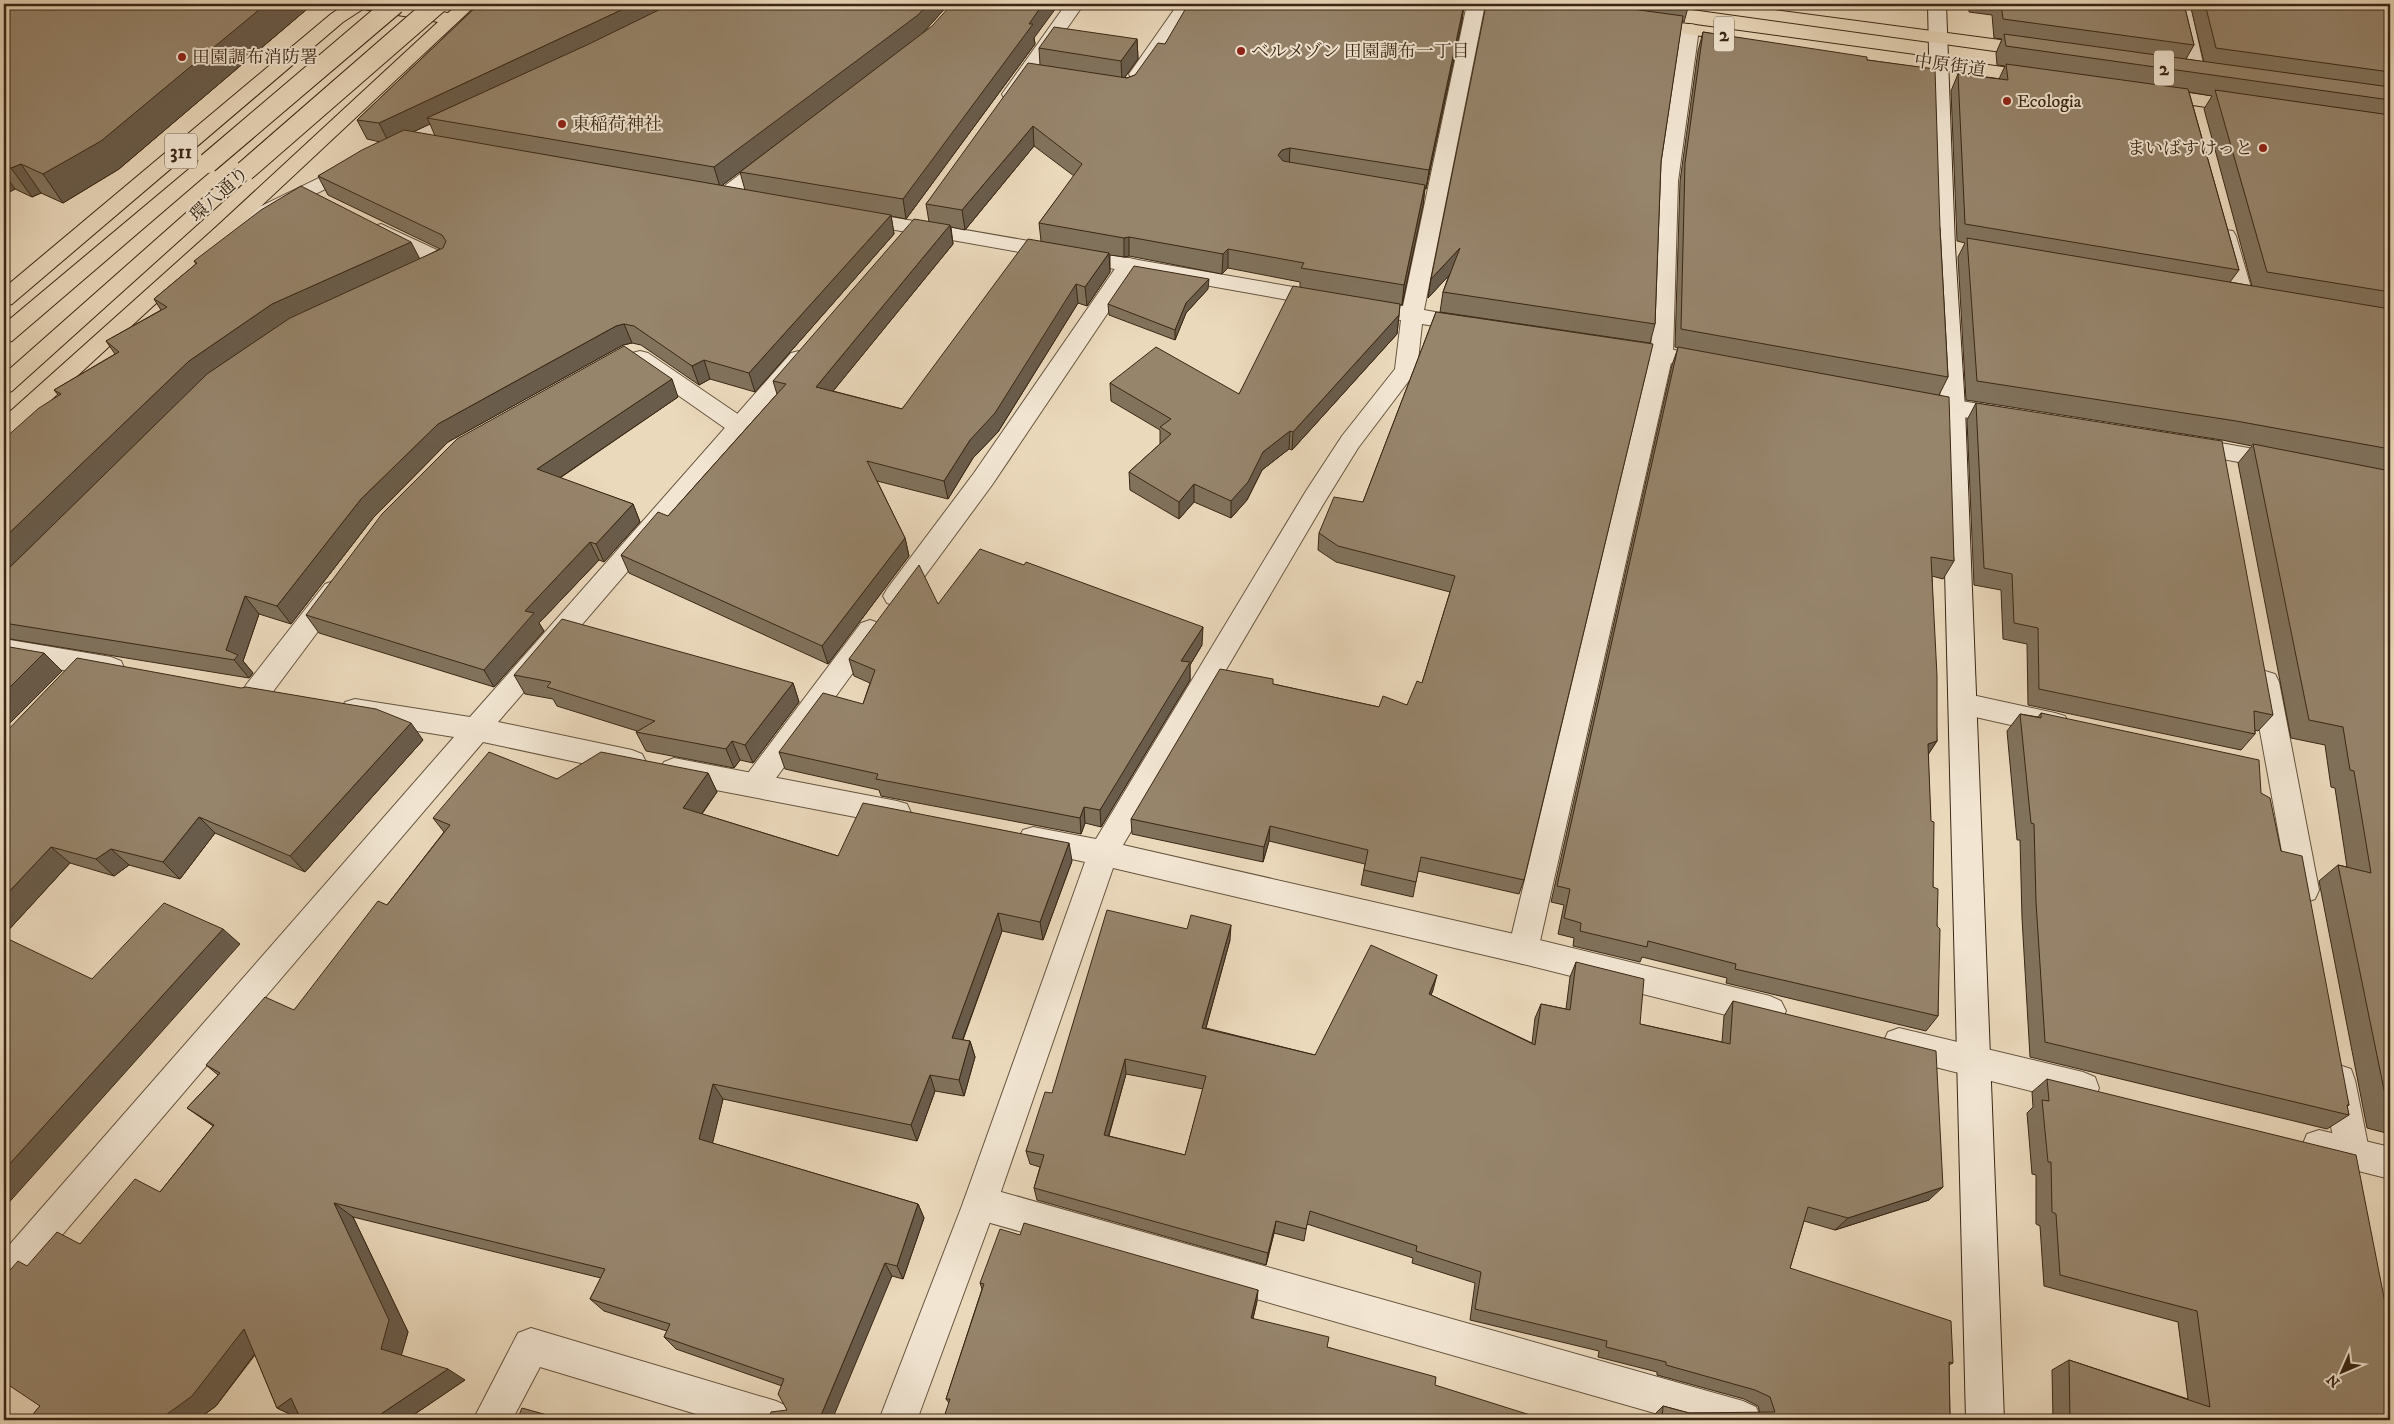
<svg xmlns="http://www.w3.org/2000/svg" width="2394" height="1424" font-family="'IM FELL DW Pica','Noto Serif JP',serif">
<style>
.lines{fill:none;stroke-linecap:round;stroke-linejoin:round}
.lane-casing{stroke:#66543e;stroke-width:2}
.street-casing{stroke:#66543e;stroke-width:2}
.secondary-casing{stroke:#3a2714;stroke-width:2}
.primary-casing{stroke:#3a2714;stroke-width:2}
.lane{fill:#f2e6d3;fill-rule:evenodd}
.street{fill:#f2e6d3;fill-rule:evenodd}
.secondary{fill:#f2e6d3;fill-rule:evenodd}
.primary{fill:#ebd9bc;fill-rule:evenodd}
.primary-bridge-casing{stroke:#3a2714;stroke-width:22;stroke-linecap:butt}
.primary-bridge{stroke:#ebd9bc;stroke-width:20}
.wall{fill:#81725c;stroke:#3a2714;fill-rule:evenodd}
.shaded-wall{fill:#695c4b;stroke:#3a2714}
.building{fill:#96846b;stroke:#3a2714;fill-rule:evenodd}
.poi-dot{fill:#8f2418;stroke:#f2e6d3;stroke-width:2}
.labels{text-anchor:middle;stroke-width:4;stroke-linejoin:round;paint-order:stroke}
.far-poi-label{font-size:18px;fill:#3a2714;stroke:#f2e6d3;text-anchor:start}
.far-street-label{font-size:18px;fill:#3a2714;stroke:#f2e6d3}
.shield{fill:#f2e6d3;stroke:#71604d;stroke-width:1}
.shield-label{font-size:20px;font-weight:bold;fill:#3a2714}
</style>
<rect width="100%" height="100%" fill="#ebd9bc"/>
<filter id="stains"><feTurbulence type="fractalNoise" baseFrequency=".004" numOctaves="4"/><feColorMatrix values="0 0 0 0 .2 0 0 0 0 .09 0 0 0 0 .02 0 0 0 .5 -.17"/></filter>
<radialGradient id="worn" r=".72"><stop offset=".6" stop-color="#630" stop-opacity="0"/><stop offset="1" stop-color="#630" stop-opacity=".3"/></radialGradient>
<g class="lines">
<defs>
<path id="lane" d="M1178 4H1196L1145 78H1131L1129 74Z
M1690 24 1696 25 1699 29 1678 181 1673 354 1538 950 1534 960 1523 964 1512 960 1508 950 1651 354 1658 181 1681 29 1684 25Z
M381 224 450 256 453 261C446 271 425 278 413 275L410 270 413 265 425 261 374 234 371 230 374 226Z
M2226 230 2233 231 2236 236 2254 298 2251 303 2243 305 2235 303 2232 298 2216 236 2219 231Z
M1129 258 1137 260 1140 265 992 485 905 603 896 606 887 603 883 596 887 589 974 473 1121 260Z
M640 351 648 353 748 421 752 427 748 433 740 435 732 433 632 363 629 358 632 353Z
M334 581 343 584 347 591 343 598 266 701 256 704 246 701 242 693 246 685 325 584Z
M870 620 879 623 883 630 879 637 765 793 755 797 745 793 741 785 745 777 861 623Z
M2265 671 2275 674 2279 682 2319 890 2315 899 2304 903 2293 899 2289 890 2251 682 2255 674Z
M1963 693 2055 713 2065 716 2069 724 2065 732 2055 735 1953 712 1949 704 1953 696Z
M2339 1065 2351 1069 2355 1080 2370 1155 2365 1167 2353 1171 2341 1167 2336 1155 2323 1080 2327 1069Z
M980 1186 1743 1401 1756 1407 1762 1420H1679L980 1220 968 1215 963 1203 968 1191Z
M531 1328 776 1401 789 1407 795 1420H716L540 1367 512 1420H473L518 1333Z"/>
<path id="street" d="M1066 4H1084L1018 98H1004L1002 94Z
M1467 4H1485L1424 310 1479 320 1482 325 1479 330 1471 332 1422 324 1417 370 1358 448 1324 503 1123 845 1523 936 1770 996 1781 1001 1786 1011 1781 1021 1770 1026 1523 964 1113 868 997 1203 917 1420H879L963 1203 1085 862 1023 848 1018 839 1023 830 1033 827 1096 839 1306 491 1342 436 1395 369 1401 320 856 223 849 221 846 217 849 213 856 211 1403 306Z
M2172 4H2190L2205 73 2203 77H2189L2187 73Z
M465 107 472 109 475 113 472 117 228 237 221 239 214 237 211 233 214 229Z
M772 153 779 155 782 159 779 163 732 199 725 201 718 199 715 195 718 191 765 155Z
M1613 340 1711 356 1719 358 1722 363 1719 368 1711 370 1605 352 1602 347 1605 342Z
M799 351 807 353 810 358 807 363 498 722 632 750 642 754 646 762 642 770 632 774 483 742 16 1289 4 1295V1251L454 737 355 721 345 718 341 710 345 702 355 699 470 717 791 353Z
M1927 395 2008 409 2016 411 2020 417 2016 423 2008 425 1919 409 1915 403 1919 397Z
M2187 437 2282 454 2291 456 2294 462 2291 468 2282 470 2179 451 2175 445 2179 439Z
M4 639 111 657 121 661 124 668 121 675 111 679 4 659Z
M674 758 897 801 907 804 911 813 907 822 897 825 674 782 664 778 660 770 664 762Z
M1899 1028 2083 1072 2095 1077 2099 1088 2095 1099 2083 1104 1899 1058 1888 1054 1883 1043 1888 1032Z
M2319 1130 2390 1147V1179L2307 1158 2302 1146 2307 1134Z"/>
<path id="secondary" d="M1928 4H1946L1955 247 1965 408 2004 1420H1966L1941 408 1933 247Z"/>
<path id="primary" d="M346 4H396L448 13 458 4H477L228 237 12 436 4 438V417L214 229 438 22 363 9 343 22 12 304 4 306V288L331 14Z
M1683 4H1729L2037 45 2044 47 2046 51 2044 55 2037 57 1692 9 1686 8Z
M1644 18 2040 72 2047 74 2049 78 2047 82 2040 84 1638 27 1635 23 1638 19Z
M2154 88 2245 101 2252 103 2255 107 2252 111 2245 113 2147 98 2145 94 2147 90Z
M208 157 215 159 218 163 215 167 12 341 4 343V324L201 159Z
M245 165 252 167 255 171 252 175 12 391 4 394V374L238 167Z"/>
</defs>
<!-- lane casing -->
<use href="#lane" class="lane-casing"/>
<!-- street casing -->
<use href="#street" class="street-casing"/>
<!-- secondary casing -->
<use href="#secondary" class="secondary-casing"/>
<!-- primary casing -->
<use href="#primary" class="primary-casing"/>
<!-- lane -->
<use href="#lane" class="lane"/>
<!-- street -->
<use href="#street" class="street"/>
<!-- secondary -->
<use href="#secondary" class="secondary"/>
<!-- primary -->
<use href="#primary" class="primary"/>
<defs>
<path id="primary-bridge" d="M208 163 395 4
M245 171 437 4"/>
</defs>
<!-- primary-bridge casing -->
<use href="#primary-bridge" class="primary-bridge-casing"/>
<!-- primary-bridge -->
<use href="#primary-bridge" class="primary-bridge"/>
</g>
<!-- wall -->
<path class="wall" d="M4 4H313L119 169 63 203 41 193 32 197 15 189 4 195Z
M479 4H949L921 35 721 186 745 190 740 172 1034 38 1035 44 906 219 891 216 894 234 755 392 710 379 699 385 641 345 632 343 623 345 448 442 373 518 291 624 259 614 243 661 253 673 249 678 4 638V573L134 446 59 396 54 390 115 354 106 341 161 310 154 299 196 264 194 261 420 259 440 249 328 195 318 176 380 142 367 139 357 120ZM430 124 435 136 413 132Z
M1464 4 1462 21 1426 189H1425L1423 205 1402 305H1400L1397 334 1292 450 1289 449 1262 470 1247 500 1231 518 1194 502 1179 519 1130 490 1129 472 1160 444V430L1111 401 1110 383 1239 394 1300 287V282L1228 268 1222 274 1129 256 1124 257 1110 255V272L1087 306 1078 303 998 432 973 458 948 499 877 481 905 538 909 556 828 664 629 573 621 555 668 516 777 394 773 381 929 222 926 204 1040 65 1039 48 1137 39 1138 59 1125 77 1127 78 1135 75 1165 44 1190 8ZM1034 146 1074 176 1039 223 1041 241 902 409 833 391 953 244 951 227 965 230Z
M1497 4H1689L1684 22 1682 21 1661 162 1655 324 1650 343 1440 312 1443 292 1449 275 1428 298 1431 279Z
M1969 4H2184L2194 45 2186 59 2204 62 2190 4H2390V1134L2367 1128 2319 881 2338 865 2347 867 2335 788 2331 787 2325 745 2291 738 2238 463 2252 446 2222 440 1966 400 1958 257 1965 243 1957 241 1951 91 1958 74 1999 79 2005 66 1997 65 1996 53 2002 39 1994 38 1992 15 1969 12ZM2189 92 2212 96 2204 109 2252 286 2230 282 2239 270Z
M1703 32 1867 60 1940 228 1948 377 1939 395 1954 561 1943 579 1932 576 1937 741 1928 754 1933 887 1937 926 1938 1016 1926 1031 1726 983 1727 978 1642 957 1640 962 1573 946 1574 938 1558 934 1564 905 1551 902 1672 365 1678 348 1675 347 1680 181 1698 51Z
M1208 289 1186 313 1175 340 1109 315 1108 304Z
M1436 312 1524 880 1519 894 1418 871 1413 897 1361 885 1365 864 1269 841 1263 862 1132 834 1131 819 1273 684 1379 707 1407 705 1422 683 1450 592 1336 562 1318 550 1319 533 1363 502Z
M678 397 560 478 633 504 640 522 604 562 599 560 539 623 544 631 494 687 319 633 306 615Z
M1976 403 2273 715 2258 731 2255 730V734L2241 750 2028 705 2027 644 2003 639 2001 590 1974 585 1967 420Z
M938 604 1202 645 1190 665V680L1101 827 1085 823 1081 834 881 796 879 790 785 769 779 752 863 704 870 683 854 676 849 659Z
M514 675 793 683 799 702 753 763 740 760 734 768 646 751 636 732 637 731 557 706 553 699 525 694Z
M2041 713 2261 793 2281 851 2349 1105 2347 1107 2349 1115 2327 1129 2030 1057 2022 918 2020 840H2017L2007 731 2020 714 2038 717Z
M4 734 423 740 305 872 215 833 180 879 129 865 114 876 70 863 4 935Z
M708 773 717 792 702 814 838 856 1072 861 1043 940 1002 931 963 1040 970 1041 975 1057 964 1096 935 1091 917 1141 723 1099 712 1143 918 1204 924 1218 903 1279 892 1276 787 1410 782 1386 676 1349 664 1337 667 1331 604 1311 590 1299 601 1278 353 1217 408 1332 401 1355 465 1380 406 1420H301L299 1417 298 1418 277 1408 255 1355 216 1406 197 1420H28L40 1406 27 1266 80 1244 160 1192 213 1126 187 1108 218 1075 206 1065 294 1010 387 905 444 832 433 818 557 779Z
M1230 940 1206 1028 1315 1055 1433 990 1431 995 1532 1043 1535 1018 1541 1004 1566 1009 1570 977 1576 962 1640 1024 1722 1042 1724 1016 1733 1001 1929 1200 1835 1230 1804 1221 1790 1268 1953 1363 1949 1365 1950 1420H1653L1654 1415 1663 1406 1689 1413H1760L1758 1406 1744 1399 1657 1375V1372L1598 1357 1599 1351 1470 1320 1475 1283 1412 1263 1413 1258 1307 1224 1304 1241 1274 1233 1266 1265 1037 1200 1034 1188 1040 1167 1030 1164 1026 1151 1052 1093ZM1126 1074 1203 1089 1185 1155 1109 1136Z
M2047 1079 2390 1420H2053L2052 1370 2069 1360 2188 1399 2178 1322 2044 1286 2040 1226 2036 1224V1175L2032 1174 2027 1113 2033 1107 2032 1092Z
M980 1283 1257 1301 1253 1319 1327 1347 1435 1385 949 1403 946 1399 982 1289Z"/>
<!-- shaded-wall -->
<path class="shaded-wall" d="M4 4H11L4 28Z
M266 4H313L119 169 63 203 43 174Z
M634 4H680L427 118 430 124 389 143 379 123Z
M928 4H949L921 35 720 187 714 167Z
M1043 4H1059L1034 38 1035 44 906 219 903 199Z
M1464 4 1462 21 1426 189 1429 170Z
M1137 39 1138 59 1122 81 1121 61Z
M1033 126 1034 146 965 230 962 210Z
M1290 148 1289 167 1277 175 1278 155 1282 150Z
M21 164 41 193 32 197 11 168Z
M4 173 15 189 4 195Z
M1425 185 1423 205 1402 305 1404 285Z
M891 215 894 234 755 392 749 373Z
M950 225 953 244 821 406 816 387Z
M1129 237V256L1124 257V238Z
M411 242 421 261 202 380 4 573V538L189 361 272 304Z
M1460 248 1457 267 1428 298 1431 279Z
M1228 249V268L1222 274 1223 254Z
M1109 253 1110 272 1087 306 1085 287Z
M1209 279 1208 289 1186 313 1175 340V330L1186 303Z
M1076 284 1078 303 998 432 973 458 948 499 944 481 970 440Z
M1399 315 1397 334 1292 450 1293 432Z
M624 324 632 343 623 345 448 442 373 518 291 624 277 606 361 499 438 424 616 326Z
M704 360 710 379 699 385 692 366Z
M672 379 678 397 546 487 537 469Z
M1290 431 1289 449 1262 470 1247 500 1231 518V501L1263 452Z
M1194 484V502L1179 519V502Z
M633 504 640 522 604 562 596 544Z
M905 538 909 556 828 664 822 646Z
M590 542 599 560 539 623 544 631 494 687 484 670 525 611Z
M245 596 259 614 243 661 253 673 249 678 226 650Z
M1203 627 1202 645 1190 665V680L1101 827 1100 810 1181 661Z
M44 653 62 671 4 729V693Z
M793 683 799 702 753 763 745 745Z
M411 723 423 740 305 872 290 856Z
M732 741 740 760 734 768 726 749Z
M1937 741 1926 758 1928 744Z
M708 773 717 792 692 827 683 808Z
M1084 807 1085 823 1081 834 1080 818Z
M199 817 215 833 180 879 163 862Z
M1270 826 1269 841 1263 862 1264 847Z
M1069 843 1072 861 1043 940 1040 922Z
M51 847 70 863 4 935V897Z
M111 849 129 865 114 876 96 859Z
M998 913 1002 931 957 1055 952 1038Z
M1231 925 1230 940 1202 1042V1028Z
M223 929 240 944 4 1208V1170Z
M1437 975 1433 990 1425 1009 1429 994Z
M970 1041 975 1057 964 1096 959 1080Z
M1125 1059 1126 1074 1105 1148 1104 1135Z
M930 1075 935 1091 917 1141 911 1125Z
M713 1084 723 1099 710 1154 699 1139Z
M1943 1187 1929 1200 1835 1230 1848 1218Z
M334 1203 353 1217 408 1332 400 1360 381 1349Z
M918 1204 924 1218 903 1279 897 1266Z
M1276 1221 1274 1233 1266 1265 1268 1253Z
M885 1263 892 1276 832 1420H819Z
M1258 1290 1257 1301 1250 1329 1251 1318Z
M244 1329 265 1340 216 1406 197 1420H159Z
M448 1369 465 1380 406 1420H372Z
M291 1398 312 1408 298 1418 277 1408Z"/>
<!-- building -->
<path class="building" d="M11 4H266L101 141 43 174 21 164 11 168 4 164V8Z
M479 4H634L379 123 357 120Z
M671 4H928L918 15 714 167 427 118 589 44Z
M952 4H1043L1029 24H1033L903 199 740 172 932 26Z
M1192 4H1464L1429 170 1290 148 1282 150 1278 155 1283 161 1425 185 1404 285 1301 268 1304 263 1228 249 1223 254 1129 237 1124 238 1039 223 1082 164 1033 126 962 210 926 204 1028 63 1127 78 1135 75 1158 43 1165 44 1186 8H1190Z
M1497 4H1596L1683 16 1661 162 1655 324 1443 292 1460 248 1431 279 1486 5 1496 6Z
M2001 4H2184L2194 45 2003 19Z
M2205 4H2390V72L2216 48Z
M1054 27 1137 39 1121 61 1039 48Z
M1703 32 1867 57V60L1935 69 1940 228 1948 377 1681 329 1685 163Z
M2004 34 2390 87V100L2006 46Z
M2006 64 2188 89 2239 270 1965 224 1958 74 2008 80Z
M2215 90 2390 115V292L2267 272Z
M404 130 891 215 749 373 704 360 692 366 634 326 624 324 616 326 438 424 361 499 277 606 245 596 226 650 238 655 234 660 4 623V573L207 374 290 318 443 248 446 241 442 235 318 176 362 150Z
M301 186 411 242 272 304 189 361 4 538V439L39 408 61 394 54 390 119 352 106 341 167 307 154 299 197 263 194 261 261 210Z
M914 219 950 225 816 387 902 409 1028 239 1109 253 1085 287 1076 284 995 413 970 440 944 481 867 461 905 538 822 646 621 555 658 512 668 516 786 384 773 381Z
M1967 238 2390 309V449L2236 421 1977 381Z
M1134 266 1209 279 1186 303 1175 330 1108 304Z
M1293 286 1400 304 1399 315 1293 432 1290 431 1263 452 1248 482 1231 501 1194 484 1179 502 1129 472 1171 434 1160 427 1171 419 1110 383 1156 347 1239 394Z
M1436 312 1653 344 1524 880 1421 857 1416 882 1364 870 1368 850 1270 826 1264 847 1131 819 1220 669 1273 679V684L1379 707 1383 696 1407 705 1417 681 1422 683 1455 576 1338 546 1319 533 1334 497 1363 502Z
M624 346 672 379 537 469 633 504 596 544 590 542 525 611 534 613 484 670 306 615 382 514 457 439Z
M1678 347 1949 397 1954 561 1931 557 1937 676V741L1928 744 1931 821 1934 822 1933 887 1938 889 1937 926 1940 929 1938 1016 1735 969 1736 964 1648 941 1647 947 1580 931 1581 923 1564 918 1570 889 1557 886Z
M1976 403 2222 441 2273 715 2254 711 2255 734 2039 689 2038 628 2014 623 2012 574 1984 568Z
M2253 444 2390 471V1115L2389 1114 2338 865 2371 873 2354 771 2350 770 2343 727 2309 720Z
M980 549 1024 565 1026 562 1203 627 1181 661 1190 662 1100 810 1084 807 1080 818 876 779 878 774 779 752 823 693 863 704 875 670 849 659 919 565 938 604Z
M562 619 793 683 745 745 732 741 726 749 636 732 655 721 547 687 551 682 514 675Z
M4 646 44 653 4 693Z
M77 658 241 688 246 687 376 709 411 723 290 856 199 817 163 862 111 849 96 859 51 847 4 897V734Z
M2041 713 2259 760 2261 793 2270 798 2281 851 2302 856 2349 1105H2347L2349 1115 2045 1042 2036 902 2034 824 2031 823 2020 714 2041 718Z
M489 752 557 779 601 752 708 773 683 808 838 856 863 803 1069 843 1040 922 998 913 952 1038 970 1041 959 1080 930 1075 911 1125 713 1084 699 1139 918 1204 897 1266 885 1263 819 1420H768L771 1412 787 1410 778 1394 784 1379 664 1337 670 1324 590 1299 605 1269 334 1203 389 1320 381 1349 448 1369 372 1420H301L291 1398 277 1408 244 1329 192 1396 159 1420H28L40 1406 4 1382V1277L18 1261 27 1266 57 1232 80 1244 135 1179 160 1192 214 1125 187 1108 220 1073 206 1065 265 997 294 1010 378 901 387 905 450 825 433 818Z
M164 903 223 929 4 1170V937L92 979Z
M1107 910 1187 929 1191 915 1231 925 1202 1028 1315 1055 1371 945 1437 975 1429 994 1535 1045 1541 1004 1570 1010 1576 962 1644 979 1640 1024 1730 1044 1733 1001 1936 1051 1943 1187 1848 1218 1808 1207 1790 1268 1951 1321 1953 1363 1949 1362 1950 1420H1662L1663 1406 1689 1413 1775 1412 1770 1397 1755 1390 1666 1365V1362L1606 1347 1607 1341 1475 1309 1481 1272 1416 1251 1417 1246 1310 1211 1306 1229 1276 1221 1268 1253 1034 1188 1044 1155 1026 1151 1045 1092 1052 1093ZM1125 1059 1206 1076 1185 1155 1104 1135Z
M2047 1079 2356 1155 2390 1328V1420H2070L2069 1360 2210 1407 2197 1311 2060 1275 2056 1214 2052 1212 2051 1162H2048L2042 1100 2049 1101Z
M1024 1223 1258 1290 1251 1318 1329 1337 1327 1347 1436 1377 1435 1385 1546 1420H943L950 1399H946L984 1284 980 1283 1000 1229 1020 1235Z
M522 1408 565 1420H517Z"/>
<!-- markers -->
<g class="poi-dot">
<circle cx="1241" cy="51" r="5"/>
<circle cx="182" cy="57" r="5"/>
<circle cx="2007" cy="101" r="5"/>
<circle cx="562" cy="124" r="5"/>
<circle cx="2263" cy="148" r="5"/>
</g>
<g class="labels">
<!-- far-poi labels -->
<g class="far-poi-label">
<text x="1251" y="57">ベルメゾン 田園調布一丁目</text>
<text x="192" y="63">田園調布消防署</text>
<text x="2017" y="107">Ecologia</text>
<text x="572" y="130">東稲荷神社</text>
<text x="2253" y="154" text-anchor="end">まいばすけっと</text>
</g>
<!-- far-street labels -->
<g class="far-street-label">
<text transform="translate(1950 65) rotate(8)" y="6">中原街道</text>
<text transform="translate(219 194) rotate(-42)" y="6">環八通り</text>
</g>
<!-- shield labels -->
<g class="shield">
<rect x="1714" y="16.5" width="20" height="35" rx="4"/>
<rect x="2154" y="50.5" width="20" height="35" rx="4"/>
<rect x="165" y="133.5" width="32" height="35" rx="4"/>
</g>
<g class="shield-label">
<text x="1724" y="41">2</text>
<text x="2164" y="75">2</text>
<text x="181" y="158">311</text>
</g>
</g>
<!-- margin -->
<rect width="2394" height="1424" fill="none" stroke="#ebd9bc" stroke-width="20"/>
<rect x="5" y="5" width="2384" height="1414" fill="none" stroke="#3a2714" stroke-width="2.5"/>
<rect x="10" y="10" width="2374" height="1404" fill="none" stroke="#3a2714"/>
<!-- north arrow -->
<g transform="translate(2342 1372) rotate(225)" stroke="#f2e6d3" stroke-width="4" paint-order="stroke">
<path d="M0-4L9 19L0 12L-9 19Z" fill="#3a2714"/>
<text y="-8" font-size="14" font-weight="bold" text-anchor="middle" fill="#3a2714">N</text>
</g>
<rect width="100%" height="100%" filter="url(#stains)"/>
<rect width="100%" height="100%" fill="url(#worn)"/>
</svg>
